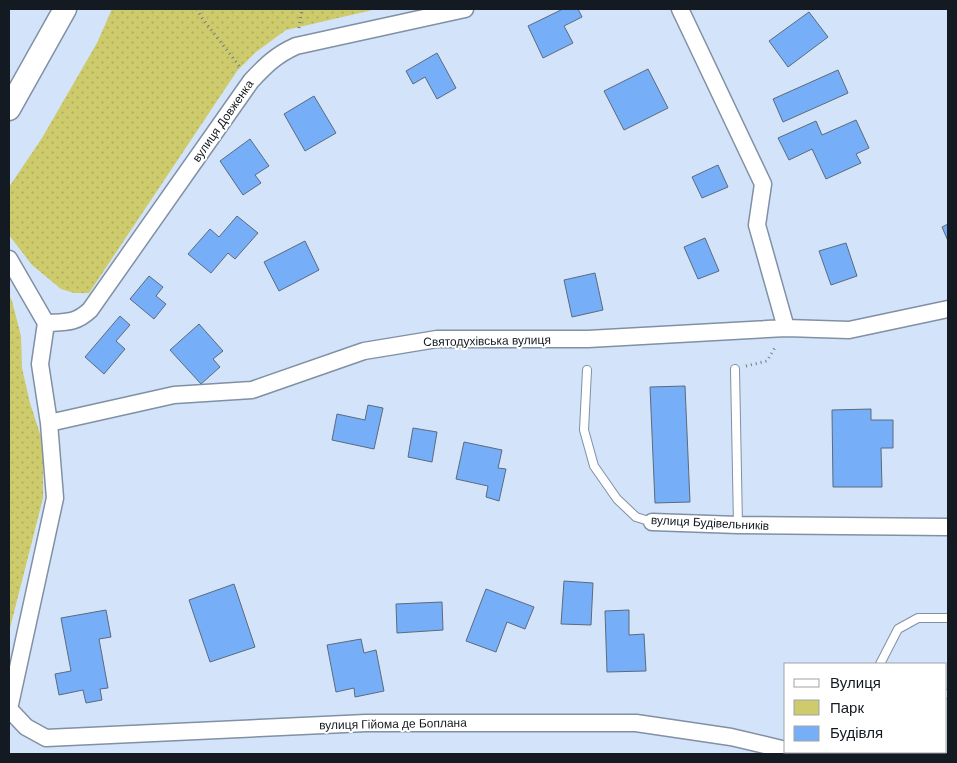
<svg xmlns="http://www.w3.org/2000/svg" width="957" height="763" font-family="'DM Sans',sans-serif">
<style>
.green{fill:url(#green-dots)}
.building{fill:#76aef7;stroke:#5c6a7d}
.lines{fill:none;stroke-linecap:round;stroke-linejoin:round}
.service-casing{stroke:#8190a4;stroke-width:10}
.minor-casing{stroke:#8190a4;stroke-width:19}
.secondary-casing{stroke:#8190a4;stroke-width:25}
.path{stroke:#6f7a89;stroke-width:3;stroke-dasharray:1 4;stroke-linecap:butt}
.service{stroke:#fff;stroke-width:8}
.minor{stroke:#fff;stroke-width:16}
.secondary{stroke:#fff;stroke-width:22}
.labels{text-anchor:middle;stroke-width:4;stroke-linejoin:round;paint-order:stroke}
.street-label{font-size:12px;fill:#141a22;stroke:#fff}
</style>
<defs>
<pattern id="green-dots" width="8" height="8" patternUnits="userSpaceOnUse" patternTransform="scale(1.25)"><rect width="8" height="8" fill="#cdcb6c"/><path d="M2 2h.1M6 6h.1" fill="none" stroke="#afae5d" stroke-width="1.8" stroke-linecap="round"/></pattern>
</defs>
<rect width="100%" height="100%" fill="#d3e3f9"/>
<!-- green -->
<path class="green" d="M112 9H377L286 30 256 52 237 71 89 293H74L61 289 32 265 9 235V187L42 138 97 43Z
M9 294 12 301 21 336 22 368 30 403 43 443V498L9 632Z"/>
<!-- building -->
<path class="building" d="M563 9H578L582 17 564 26 573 43 543 58 528 26Z
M809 12 828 37 788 67 769 41Z
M437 53 456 88 437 99 425 77 413 84 406 71Z
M648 69 668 108 624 130 604 91Z
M838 70 848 93 783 122 773 99Z
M314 96 336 133 305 151 284 114Z
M856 120 869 148 856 154 861 163 826 179 812 149 789 160 778 138 816 121 822 135Z
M250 139 269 166 255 175 261 183 243 195 220 161Z
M718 165 728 187 702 198 692 177Z
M237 216 258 233 235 259 228 253 211 273 188 254 210 229 219 237Z
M948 224V241L942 227Z
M705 238 719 271 698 279 684 247Z
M305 241 319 270 279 291 264 262Z
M846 243 857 276 831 285 819 251Z
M595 273 603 310 572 317 564 280Z
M149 276 163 287 156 296 166 304 154 319 130 299Z
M120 316 130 325 116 341 125 349 104 374 85 357Z
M199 324 223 351 213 359 220 367 201 384 170 350Z
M685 386 690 502 655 503 650 387Z
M368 405 383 408 374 449 332 440 337 414 365 420Z
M871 409V420H893V448H881L882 487H833L832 410Z
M413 428 437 432 432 462 408 457Z
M464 442 502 450 498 468 506 469 499 501 486 497 488 486 456 479Z
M564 581 593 583 591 625 561 624Z
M234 584 255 647 210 662 189 600Z
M486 589 534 607 525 629 507 622 496 652 466 641Z
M442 602 443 630 397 633 396 604Z
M106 610 111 637 99 639 108 688 100 689 102 700 86 703 83 690 59 695 55 674 71 671 61 618Z
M629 610V635L644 634 646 671 607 672 605 611Z
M361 639 364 653 376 650 384 691 355 697 354 688 336 692 327 645Z"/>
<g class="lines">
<defs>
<path id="service" d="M735 369 738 525
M587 370 584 430 594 466 617 499 636 517 652 522
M880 664 898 629 918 618H948
M946 694H948
M860 754 861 752"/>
<path id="minor" d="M680 9 763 184 757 225 786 328
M9 259 46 323 40 364 49 423 55 498 9 709
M46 323C65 322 75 324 90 310L251 81C266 65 276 55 296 46L465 9
M49 423 174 395 252 390 364 351 437 339H588L786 328 849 330 948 309
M652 522 738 525 948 527
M9 709 26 727 46 738 366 723H636L731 737 786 750
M792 752 802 754"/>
<path id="secondary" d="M9 109 65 9"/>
</defs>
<!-- service casing -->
<use href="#service" class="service-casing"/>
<!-- minor casing -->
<use href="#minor" class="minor-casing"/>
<!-- secondary casing -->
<use href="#secondary" class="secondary-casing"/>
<!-- path -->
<path class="path" d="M197 9 202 18 240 67
M299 28 302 9
M746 366 767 361 776 346"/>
<!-- service -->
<use href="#service" class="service"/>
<!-- minor -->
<use href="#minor" class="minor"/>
<!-- secondary -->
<use href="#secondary" class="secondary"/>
</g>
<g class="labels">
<!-- street labels -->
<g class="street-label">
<text transform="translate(223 121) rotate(-55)" y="4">вулиця Довженка</text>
<text transform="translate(487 341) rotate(-1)" y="4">Святодухівська вулиця</text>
<text transform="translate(710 523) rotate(3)" y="4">вулиця Будівельників</text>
<text transform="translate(393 724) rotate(-1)" y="4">вулиця Гійома де Боплана</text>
</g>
</g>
<!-- border -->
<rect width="957" height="763" fill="none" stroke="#141a22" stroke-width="20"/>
<!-- legend -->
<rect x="784" y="663" width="162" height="90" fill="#ffffff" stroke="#a1a3a7"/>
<rect x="794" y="679" width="25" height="8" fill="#ffffff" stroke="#a1a3a7"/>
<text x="830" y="688" font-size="15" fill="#141a22">Вулиця</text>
<rect x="794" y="700" width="25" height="15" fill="#cdcb6c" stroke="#a1a3a7"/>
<text x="830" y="713" font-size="15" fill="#141a22">Парк</text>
<rect x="794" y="726" width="25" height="15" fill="#76aef7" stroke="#a1a3a7"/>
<text x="830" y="738" font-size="15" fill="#141a22">Будівля</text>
</svg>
